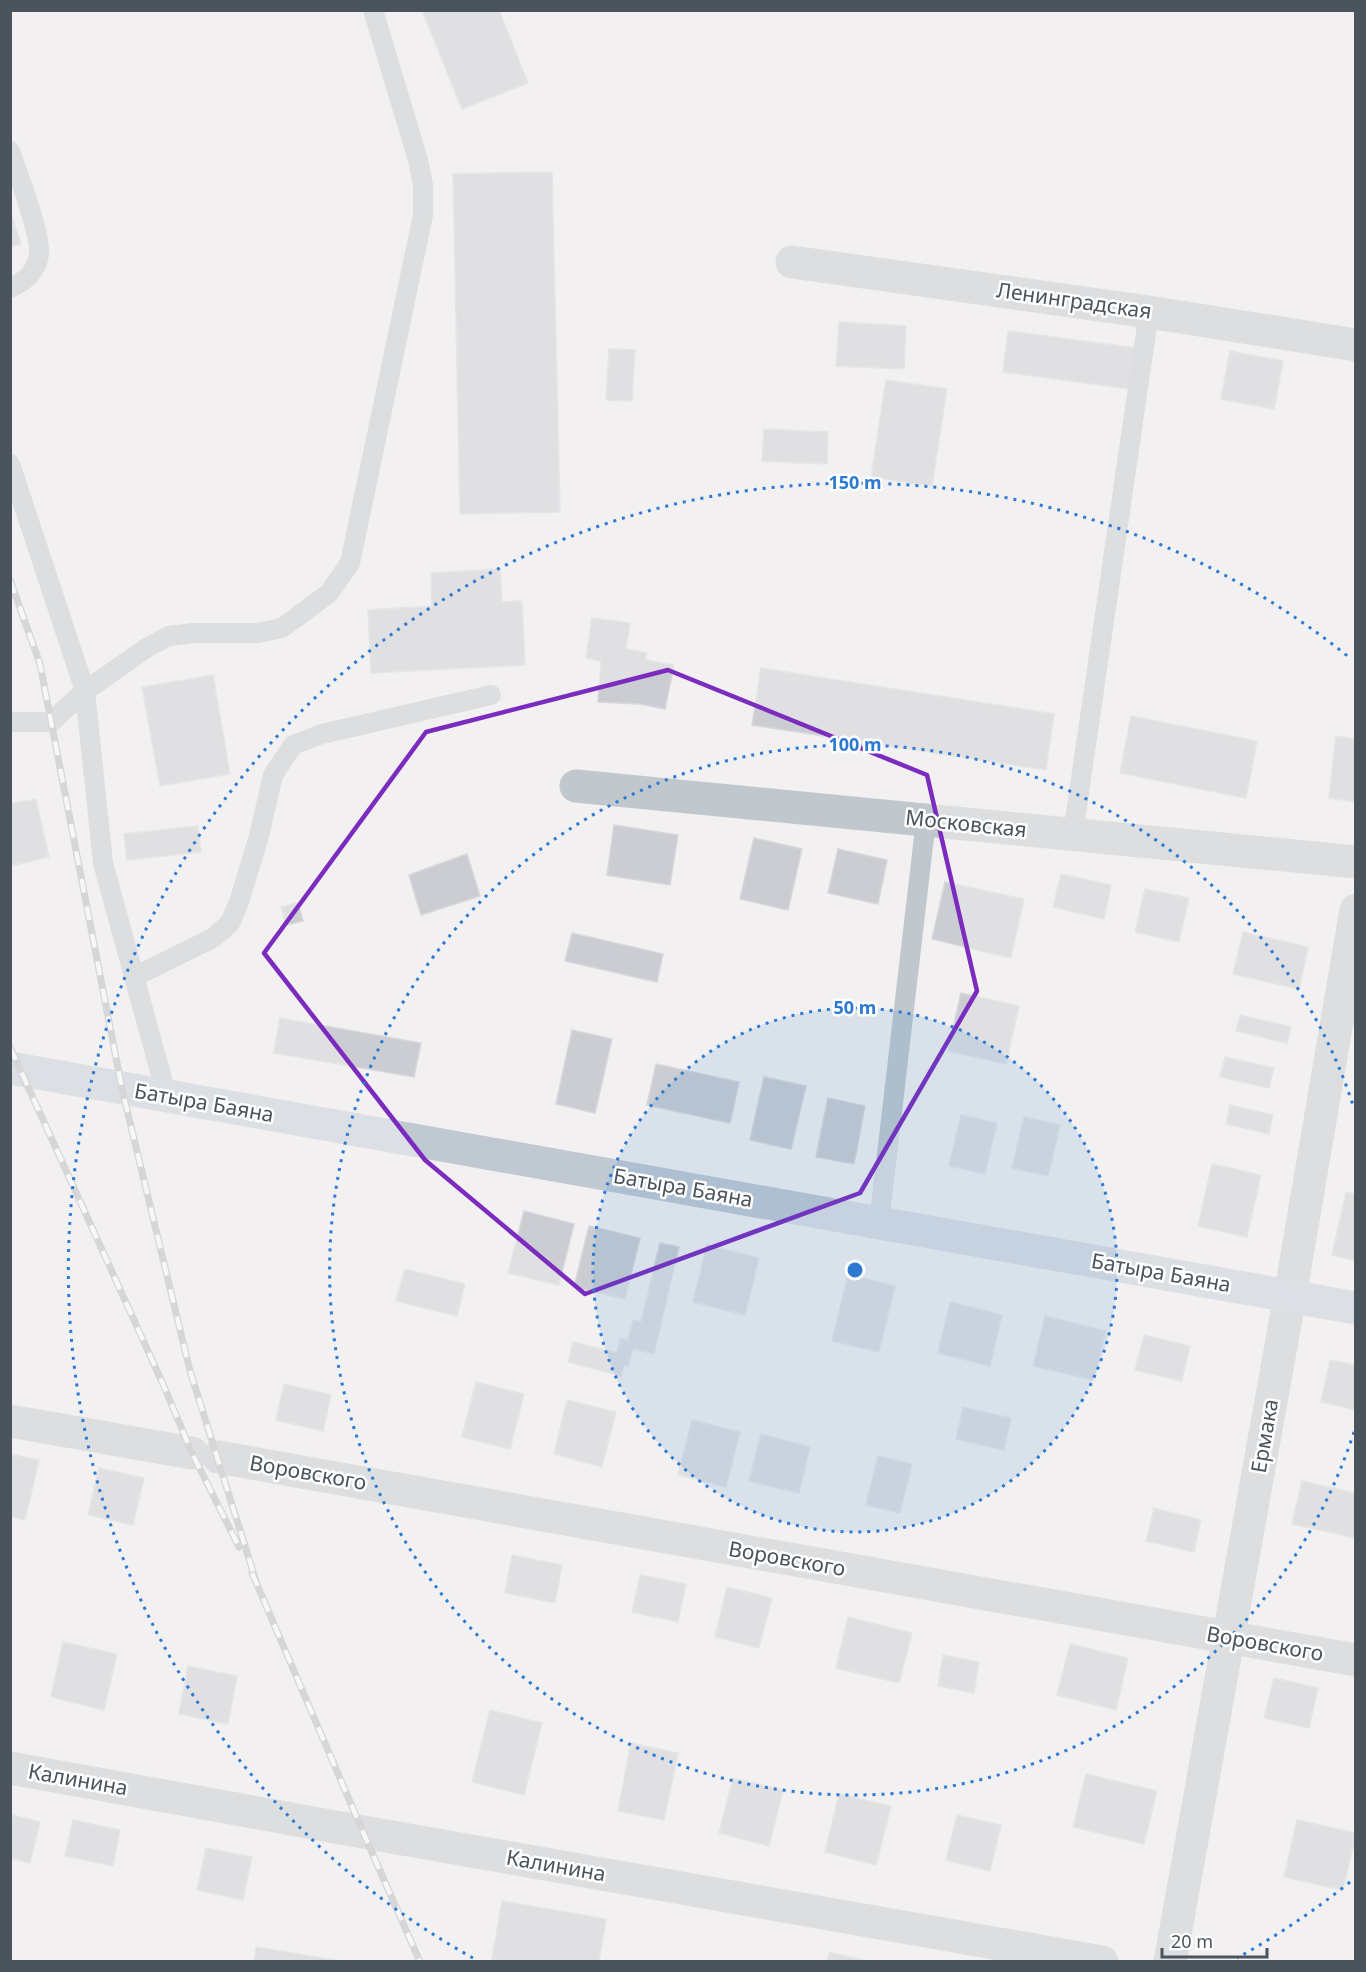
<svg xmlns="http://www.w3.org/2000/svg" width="1366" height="1972" font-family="'Noto Sans',sans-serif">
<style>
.building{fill:#cbcdd2;stroke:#d5d7db;stroke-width:1.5}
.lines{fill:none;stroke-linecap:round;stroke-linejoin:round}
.lane{stroke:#c0c8cd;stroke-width:20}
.street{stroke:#c0c8cd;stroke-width:33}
.secondary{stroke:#c0c9d2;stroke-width:33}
.rail-casing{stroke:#b3b6ba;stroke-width:7}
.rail{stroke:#fff;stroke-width:4.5;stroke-dasharray:14;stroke-linecap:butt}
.marked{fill:none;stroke:#7b2cbf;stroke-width:4.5;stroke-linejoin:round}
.ring{fill:none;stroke:#2c7ad1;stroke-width:3;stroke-dasharray:3 6}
.labels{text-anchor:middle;stroke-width:5;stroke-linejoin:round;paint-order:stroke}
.street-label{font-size:21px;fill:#4a545c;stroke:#fff}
.centre{fill:#2c7ad1;stroke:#fff;stroke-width:3}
.ring-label{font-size:18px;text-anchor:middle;font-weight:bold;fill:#2c7ad1;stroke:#fff;stroke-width:5;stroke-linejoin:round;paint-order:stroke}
</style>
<rect width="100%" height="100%" fill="#f2f0f0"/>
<!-- building -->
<path class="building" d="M422 10H499L528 83 462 109Z
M552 172 560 512 460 514 453 174Z
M10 211 21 244 10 247Z
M839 322 906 326 904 369 836 366Z
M1008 331 1135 348 1129 389 1003 372Z
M609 349 635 350 632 401 606 400Z
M1230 351 1283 361 1274 409 1221 399Z
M886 380 947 389 932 486 871 477Z
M764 429 828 432 827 464 762 461Z
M500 569 502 602 522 601 525 665 371 673 368 610 432 606 431 573Z
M592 618 630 623 626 649 647 653 645 660 674 665 665 709 640 704 598 702 601 661 586 658Z
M761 668 1054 714 1046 770 752 725Z
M213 675 230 774 160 786 142 687Z
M1131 716 1257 741 1246 798 1120 773Z
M1336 736 1356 739V802L1329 798Z
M36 799 49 857 10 866V804Z
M614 825 678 835 670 885 607 875Z
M198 826 201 852 127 860 124 834Z
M754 838 802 849 788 910 740 899Z
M838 849 887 860 878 904 828 893Z
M467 854 480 896 421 915 409 875Z
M1061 874 1111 885 1104 919 1053 907Z
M945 882 1024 899 1011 958 932 939Z
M1145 889 1189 898 1179 942 1135 932Z
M298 903 303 921 286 925 281 907Z
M1243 932 1308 947 1299 989 1233 974Z
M572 933 663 954 657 982 565 961Z
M961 993 1019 1006 1006 1064 948 1051Z
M1240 1015 1291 1027 1287 1043 1236 1031Z
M280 1018 421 1043 414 1077 274 1053Z
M572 1030 612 1039 595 1113 556 1104Z
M1225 1057 1274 1068 1269 1088 1220 1077Z
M656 1064 739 1082 730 1123 647 1105Z
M764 1077 806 1086 791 1149 750 1140Z
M828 1098 865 1106 854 1164 816 1157Z
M1230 1105 1273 1115 1269 1134 1226 1124Z
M961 1115 997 1123 985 1174 949 1166Z
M1024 1117 1060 1125 1048 1176 1012 1168Z
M1212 1164 1261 1175 1247 1237 1198 1226Z
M1346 1192 1356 1194V1261L1332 1255Z
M524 1211 574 1224 559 1285 508 1273Z
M589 1226 640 1238 625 1299 574 1287Z
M660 1243 679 1247 654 1354 633 1349 628 1367 624 1365 621 1376 568 1362 573 1342 617 1353 620 1338 628 1340 633 1320 641 1322Z
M707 1245 759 1258 745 1315 693 1302Z
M405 1269 465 1284 457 1316 396 1301Z
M848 1274 895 1286 879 1352 832 1341Z
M950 1302 1002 1315 990 1366 938 1353Z
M1045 1316 1106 1331 1094 1380 1033 1366Z
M1144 1335 1190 1346 1182 1381 1135 1370Z
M1330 1360 1356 1365V1410L1321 1402Z
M476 1382 524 1394 510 1449 462 1437Z
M284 1384 331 1395 323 1431 276 1420Z
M567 1400 616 1412 602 1467 554 1454Z
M963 1407 1011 1418 1004 1450 956 1439Z
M692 1420 740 1432 726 1487 678 1475Z
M761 1434 810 1447 799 1493 749 1481Z
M10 1454 39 1460 25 1520 10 1516Z
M878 1456 912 1464 900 1513 866 1505Z
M99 1468 144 1478 133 1525 88 1515Z
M1302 1481 1356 1493V1538L1292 1524Z
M1154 1508 1201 1520 1194 1552 1146 1541Z
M512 1555 562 1565 555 1603 505 1593Z
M640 1575 686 1584 678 1622 632 1612Z
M727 1587 772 1598 759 1648 715 1637Z
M848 1617 912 1633 899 1683 836 1668Z
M63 1642 117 1654 104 1710 51 1697Z
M1070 1644 1128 1658 1116 1710 1057 1695Z
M943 1655 979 1662 974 1693 938 1686Z
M188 1666 237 1676 228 1724 179 1714Z
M1274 1678 1318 1688 1309 1728 1264 1718Z
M490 1710 542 1723 524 1795 472 1782Z
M631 1743 678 1753 664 1820 618 1811Z
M1086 1774 1157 1791 1144 1844 1073 1827Z
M733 1778 783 1790 769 1846 719 1833Z
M839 1794 891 1806 876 1865 825 1852Z
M12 1815 40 1822 30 1863 10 1858Z
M957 1815 1001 1825 990 1871 946 1860Z
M73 1820 120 1830 113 1866 65 1856Z
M1297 1820 1356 1833 1343 1890 1284 1877Z
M206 1848 252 1857 243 1900 197 1890Z
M502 1901 606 1919 599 1962H509L492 1959Z
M256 1947 346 1962H254Z
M829 1952 870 1962H827Z"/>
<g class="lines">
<!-- lane -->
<path class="lane" d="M10 151C18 174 41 234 39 254 37 271 25 282 10 288
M10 464 85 691 103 863 167 1097
M10 722H51L85 691 148 647 169 636 194 633H258L282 628 329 593 350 563 423 215V185L418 160 373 10
M1073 834 1149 312
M134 977 213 938 230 923 239 902 259 836 273 775 293 745 322 734 491 695
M879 1223 926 820"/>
<!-- street -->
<path class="street" d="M792 262 1149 312 1356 345
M576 786 1356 862
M10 1421 192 1453
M218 1457 1356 1660
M10 1768 363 1832 1102 1962
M1170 1962 1290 1296 1356 910"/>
<!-- secondary -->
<path class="secondary" d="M10 1068 1356 1308"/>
<defs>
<path id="rail" d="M10 580 40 664 122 1089 190 1371 256 1581
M10 1047 163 1384 192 1453 239 1547
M252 1573 363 1832 420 1962"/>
</defs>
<!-- rail casing -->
<use href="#rail" class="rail-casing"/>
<!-- rail -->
<use href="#rail" class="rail"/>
</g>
<!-- marked area -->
<path d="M0 0H1366V1972H0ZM668 670 927 775 977 991 860 1193 585 1294 425 1160 264 953 426 732Z" fill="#f2f0f0" fill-opacity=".55" fill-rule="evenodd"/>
<path class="marked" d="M668 670 927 775 977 991 860 1193 585 1294 425 1160 264 953 426 732Z"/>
<!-- distance rings -->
<circle cx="855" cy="1270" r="262" fill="#2c7ad1" fill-opacity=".12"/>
<g class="ring">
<circle cx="855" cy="1270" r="262"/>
<path d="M1354 1432A525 525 0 1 1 1354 1108"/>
<path d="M1350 1882A787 787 0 0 1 1237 1958M473 1958A787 787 0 1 1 1350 658"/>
</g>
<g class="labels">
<!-- street labels -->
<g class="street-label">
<text transform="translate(1074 301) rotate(8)" y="7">Ленинградская</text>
<text transform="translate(966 824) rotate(6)" y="7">Московская</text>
<text transform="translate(204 1103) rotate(10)" y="7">Батыра Баяна</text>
<text transform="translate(683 1188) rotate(10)" y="7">Батыра Баяна</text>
<text transform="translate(1161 1273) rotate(10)" y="7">Батыра Баяна</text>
<text transform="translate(1265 1436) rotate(-80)" y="7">Ермака</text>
<text transform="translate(308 1473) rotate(10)" y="7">Воровского</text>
<text transform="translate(787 1559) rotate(10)" y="7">Воровского</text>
<text transform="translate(1265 1644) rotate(10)" y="7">Воровского</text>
<text transform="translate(78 1780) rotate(10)" y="7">Калинина</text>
<text transform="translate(556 1866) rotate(10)" y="7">Калинина</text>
</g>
</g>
<circle cx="855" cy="1270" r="9" class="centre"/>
<g class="ring-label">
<text x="855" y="489">150 m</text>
<text x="855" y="751">100 m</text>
<text x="855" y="1014">50 m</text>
</g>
<!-- border -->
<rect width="1366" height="1972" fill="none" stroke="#4a545c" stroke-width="24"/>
<!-- scale -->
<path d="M1162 1948v9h105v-9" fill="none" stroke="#4a545c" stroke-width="3"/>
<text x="1171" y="1948" font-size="18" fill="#4a545c" stroke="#ffffff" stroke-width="4.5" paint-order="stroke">20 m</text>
</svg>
